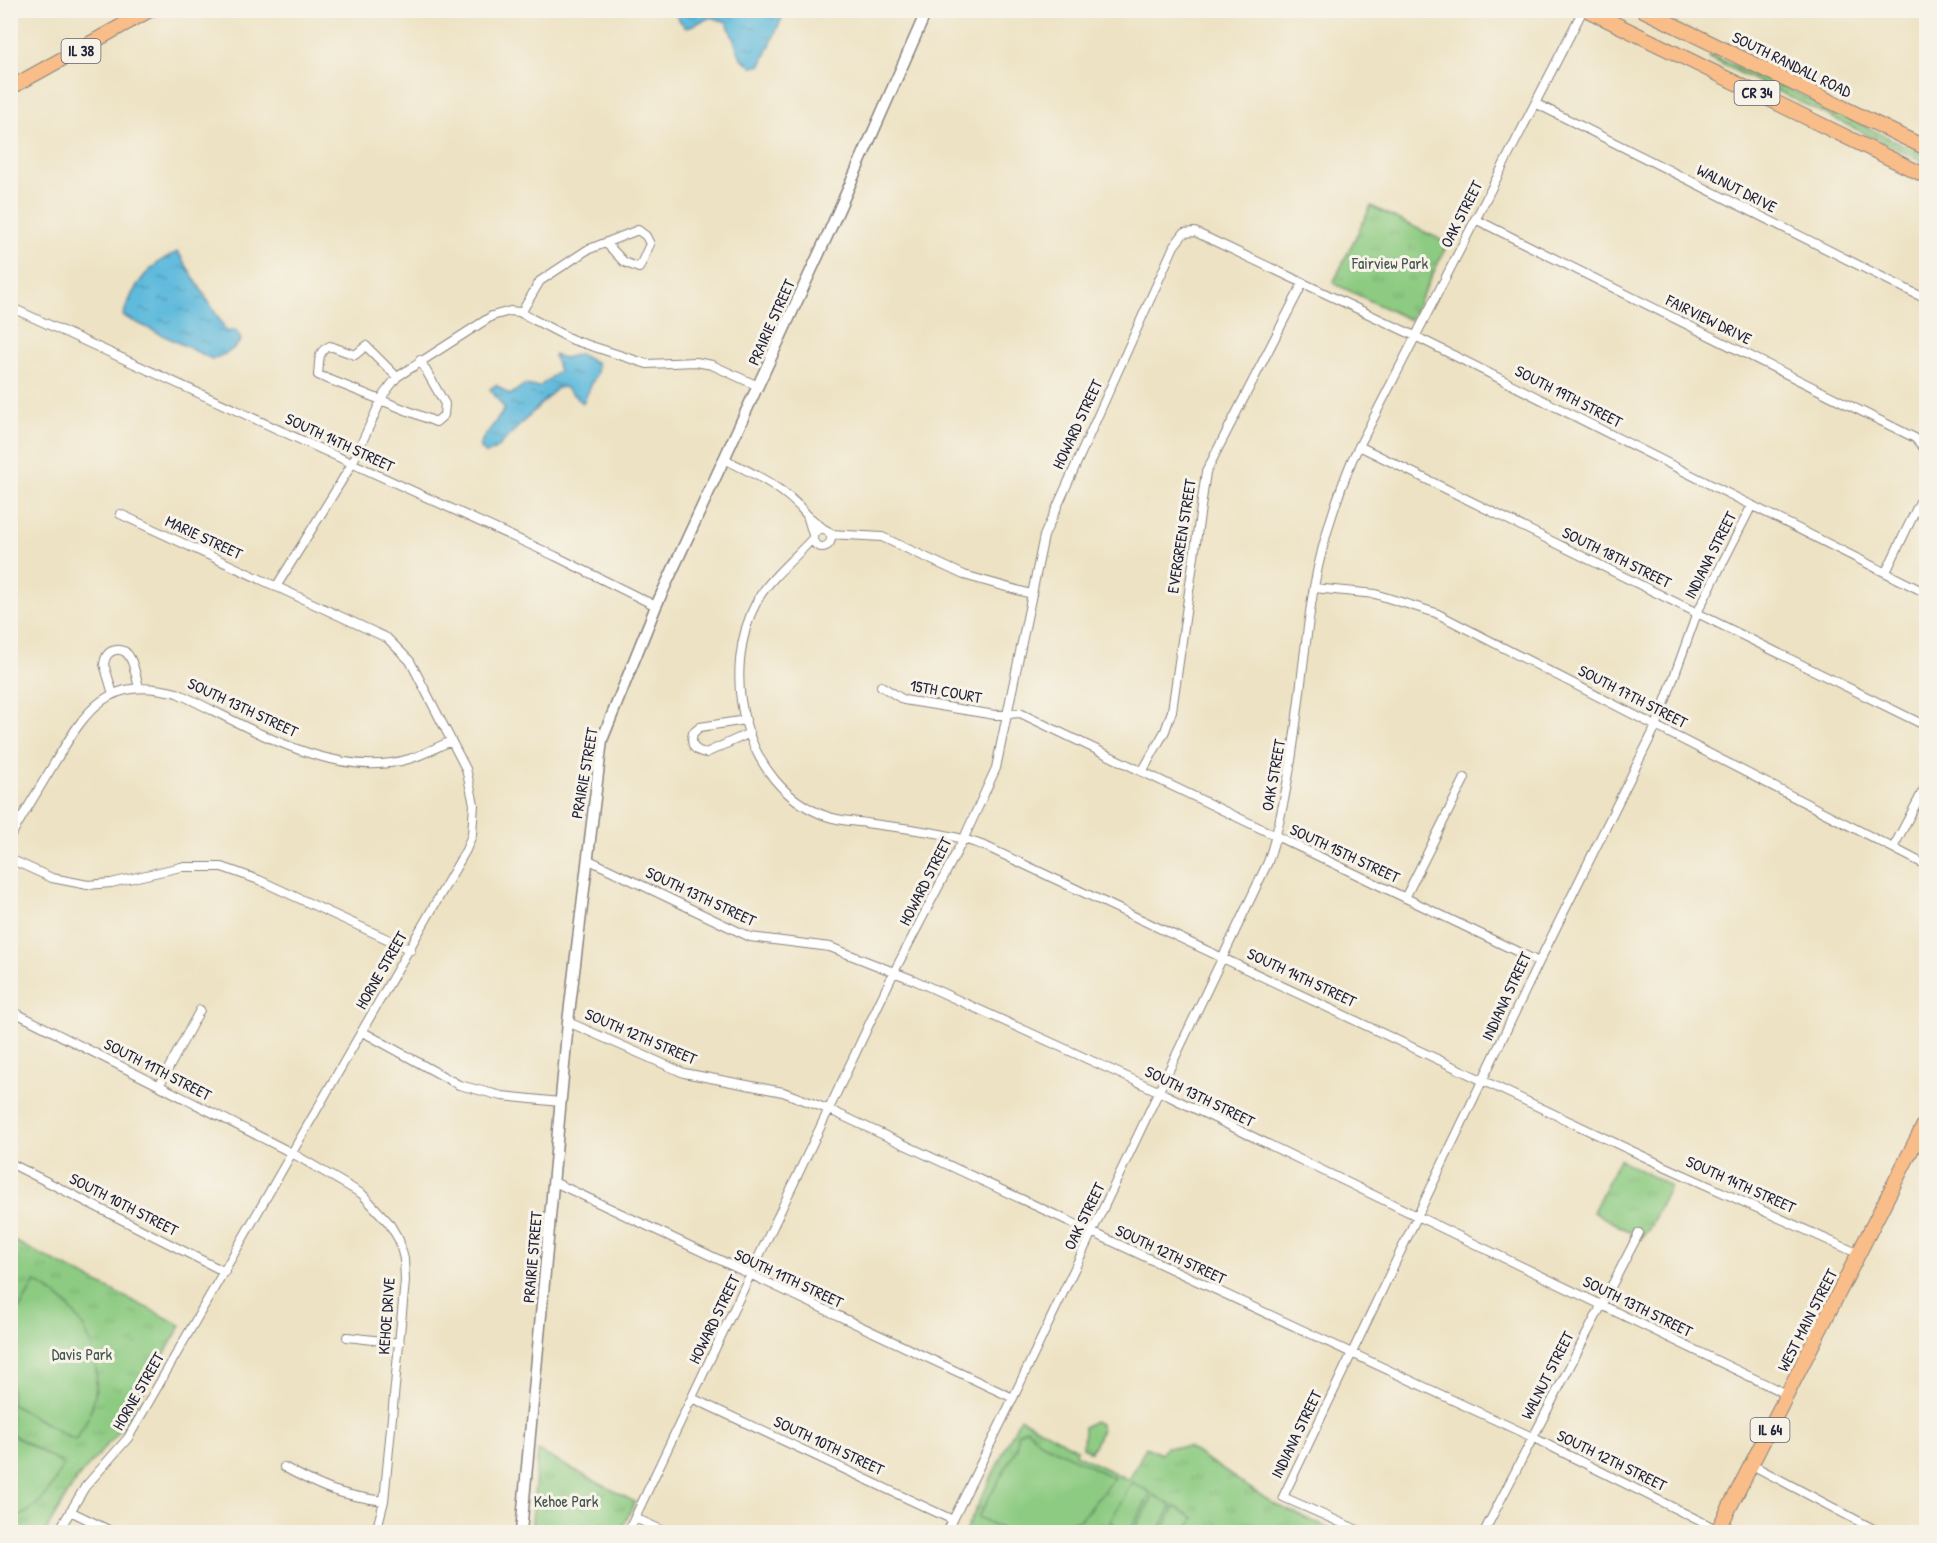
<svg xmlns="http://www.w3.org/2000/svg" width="1937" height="1543" font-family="'Patrick Hand',sans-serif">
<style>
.grass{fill:url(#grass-dots);stroke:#57765e;stroke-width:1.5}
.park{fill:url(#park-tufts);stroke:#57765e;stroke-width:1.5}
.pitch{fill:#8ccb81;stroke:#57765e;stroke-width:1.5}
.water{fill:url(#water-ripples);stroke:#406e8c;stroke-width:1.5}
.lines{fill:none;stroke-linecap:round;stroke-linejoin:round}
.minor-casing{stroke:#88827f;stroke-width:10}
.tertiary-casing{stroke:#88827f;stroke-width:13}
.primary-casing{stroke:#88827f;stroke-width:16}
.minor{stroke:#fff;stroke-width:8}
.tertiary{stroke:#fff;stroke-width:10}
.primary{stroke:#f8bd88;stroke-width:14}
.labels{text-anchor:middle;stroke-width:6;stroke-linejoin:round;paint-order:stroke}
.shield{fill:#f7f3e8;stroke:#62616f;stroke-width:1.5}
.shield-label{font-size:15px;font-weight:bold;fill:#22223b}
.street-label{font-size:16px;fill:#22223b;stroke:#f7f3e8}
.park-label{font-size:16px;fill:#425550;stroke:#f7f3e8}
</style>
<defs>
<pattern id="grass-dots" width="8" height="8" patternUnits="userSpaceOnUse" patternTransform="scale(1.5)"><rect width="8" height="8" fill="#8ccb81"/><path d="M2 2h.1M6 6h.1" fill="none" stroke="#78ae70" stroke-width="1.8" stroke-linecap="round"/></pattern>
<pattern id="park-tufts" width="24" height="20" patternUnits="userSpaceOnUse" patternTransform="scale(1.5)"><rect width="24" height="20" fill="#8ccb81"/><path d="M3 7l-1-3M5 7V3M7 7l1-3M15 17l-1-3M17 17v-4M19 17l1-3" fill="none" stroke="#78ae70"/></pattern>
<pattern id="water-ripples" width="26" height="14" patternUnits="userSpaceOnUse" patternTransform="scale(1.5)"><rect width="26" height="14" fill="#5ebadc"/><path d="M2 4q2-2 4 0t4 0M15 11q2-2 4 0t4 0" fill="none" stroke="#4d97b4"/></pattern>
</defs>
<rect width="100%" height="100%" fill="#f7f3e8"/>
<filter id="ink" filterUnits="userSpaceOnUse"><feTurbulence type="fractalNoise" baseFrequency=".0167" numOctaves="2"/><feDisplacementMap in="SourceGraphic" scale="12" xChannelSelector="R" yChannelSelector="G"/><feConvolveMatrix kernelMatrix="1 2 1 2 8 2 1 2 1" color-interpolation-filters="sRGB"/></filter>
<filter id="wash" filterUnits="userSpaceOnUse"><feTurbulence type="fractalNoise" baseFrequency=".008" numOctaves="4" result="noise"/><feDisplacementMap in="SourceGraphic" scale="24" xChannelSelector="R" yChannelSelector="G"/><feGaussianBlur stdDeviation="1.35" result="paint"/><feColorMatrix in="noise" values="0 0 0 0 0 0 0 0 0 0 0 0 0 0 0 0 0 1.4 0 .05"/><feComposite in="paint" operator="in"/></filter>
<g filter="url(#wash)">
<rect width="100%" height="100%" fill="#ede2c3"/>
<!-- grass -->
<path class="grass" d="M1710 55 1772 81 1926 156V163L1709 58Z"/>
<!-- park -->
<path class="park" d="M1371 206 1448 243 1410 320 1333 283Z
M1619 1159 1670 1186 1649 1229 1641 1238 1593 1212Z
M10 1239 181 1325 123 1427 76 1480 45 1532H11Z
M1020 1418 1077 1449 1075 1454 1129 1480 1146 1447 1161 1454 1166 1447H1188L1274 1504 1337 1532H965Z
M1094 1421 1100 1424 1101 1431 1091 1452 1083 1448 1084 1427Z
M538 1451 635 1502 620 1532H531Z"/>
<!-- pitch -->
<path class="pitch" d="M35 1282C96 1312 116 1385 75 1440L11 1404V1324Z
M1027 1428 1038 1441 1114 1478 1081 1519 1044 1532H1021L1000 1528 978 1517 1017 1448V1434Z
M11 1434 63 1464C53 1490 37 1510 11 1521Z
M1132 1482 1151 1493 1129 1532 1110 1522Z
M1154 1495 1172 1506 1158 1532H1133Z
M1175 1507 1194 1518 1189 1528 1212 1532H1162Z"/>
<!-- water -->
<path class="water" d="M672 11H785L761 65 753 67 741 58 727 22 711 17 686 28Z
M178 252 227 332 236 330 241 340C233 351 225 355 212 359L123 316C132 288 149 263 178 252Z
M579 354 597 363V372L583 403 564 387 557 388 497 448 487 454 480 448 482 440 505 409 490 389 496 385 510 395 524 385 539 387 559 371 554 355 564 358Z"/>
</g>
<g filter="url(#ink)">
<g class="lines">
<defs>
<path id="minor" d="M1535 103 1926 299
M1475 219 1915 438 1926 450
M10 307 555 556 656 606
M521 313 540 281 587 250 638 230 646 236 650 244 639 268 624 262 606 243
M397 377 366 346 355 355 330 346C316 352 320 362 318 375L436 422 444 415 445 404 420 360
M1359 446 1926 726
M724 459C755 474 785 488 807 515
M813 538a9 9 0 1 1 18 0a9 9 0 1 1-18 0Z
M830 534 882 537 964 575 1031 594
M813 535 807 515 824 529
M813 538C795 558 771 577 758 599 718 672 743 786 826 816 839 821 853 821 866 823 906 829 949 832 987 847L1664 1166 1859 1254
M1886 572 1926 489
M276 587 352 464 384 394 397 377 492 316 510 311 519 312 573 340 647 364 696 362 712 365 758 386
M1314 588 1375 594 1436 613 1926 865
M881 686 904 700 995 715 1020 713 1539 962
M113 694 104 664C105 657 108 651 116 650 133 647 135 675 139 687
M746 720 700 727 693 733C690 745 694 751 706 753L750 733
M1142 772 1165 731 1172 711 1206 472 1303 283
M10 837C25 812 40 787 55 762 87 709 107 675 177 693 244 724 333 782 409 759 423 755 437 747 451 741
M1893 848 1926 785
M10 859 52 878 88 885 111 883 181 867H222L259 880 411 950
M587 859 750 937 830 947 914 980 1160 1092 1788 1395
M1405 898 1465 778
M10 1010 292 1153 362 1194 389 1223 399 1240 404 1259 405 1281 384 1501 376 1532
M568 1022 684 1073 783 1092 830 1110 1532 1437 1718 1530
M363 1032 459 1085 502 1096 560 1102
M159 1086 200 1010
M1915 1142 1926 1148
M10 1163 225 1272
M554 1182 1013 1398
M347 1337 400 1343
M692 1398 953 1520
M1752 1465 1879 1532
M284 1467C324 1489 340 1495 384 1501
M70 1511 113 1532
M635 1518 666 1532
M58 1532 85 1487 128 1438 466 850 472 835 474 804 466 769 410 661 387 638 120 514
M628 1532 894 972 964 838 996 768 1044 536 1174 246 1184 233 1195 232 1415 336 1926 593
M947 1532 1013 1398 1268 862C1297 773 1298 679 1314 587 1322 543 1335 502 1352 460L1583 10
M1362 1532 1283 1497 1539 962 1657 724 1697 613 1752 505
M1484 1532 1639 1233"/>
<path id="tertiary" d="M521 1532 568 1022 602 740 656 606 829 232 927 10"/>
<path id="primary" d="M1587 10 1926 176
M1643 10 1926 148
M10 88 150 10
M1717 1532 1926 1121"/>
</defs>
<!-- minor casing -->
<use href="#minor" class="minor-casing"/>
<!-- tertiary casing -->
<use href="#tertiary" class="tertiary-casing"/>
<!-- primary casing -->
<use href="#primary" class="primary-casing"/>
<!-- minor -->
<use href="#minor" class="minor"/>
<!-- tertiary -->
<use href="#tertiary" class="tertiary"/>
<!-- primary -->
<use href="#primary" class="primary"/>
</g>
</g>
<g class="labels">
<!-- shield labels -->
<g class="shield">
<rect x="61.5" y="39" width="39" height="24" rx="4.5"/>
<rect x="1734.5" y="81" width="45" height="24" rx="4.5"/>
<rect x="1750.5" y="1418" width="39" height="24" rx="4.5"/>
</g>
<g class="shield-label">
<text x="81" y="56">IL 38</text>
<text x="1757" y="98">CR 34</text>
<text x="1770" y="1435">IL 64</text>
</g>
<!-- street labels -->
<g class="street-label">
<text transform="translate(1792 64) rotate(26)" y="6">SOUTH RANDALL ROAD</text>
<text transform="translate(1737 188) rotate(27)" y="6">WALNUT DRIVE</text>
<text transform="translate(1461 214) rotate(-63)" y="6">OAK STREET</text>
<text transform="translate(1709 319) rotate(26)" y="6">FAIRVIEW DRIVE</text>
<text transform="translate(771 322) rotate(-66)" y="6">PRAIRIE STREET</text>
<text transform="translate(1569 396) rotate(27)" y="6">SOUTH 19TH STREET</text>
<text transform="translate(1077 424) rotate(-65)" y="6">HOWARD STREET</text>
<text transform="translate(340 442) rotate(25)" y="6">SOUTH 14TH STREET</text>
<text transform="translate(1181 536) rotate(-81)" y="6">EVERGREEN STREET</text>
<text transform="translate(204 537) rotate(25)" y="6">MARIE STREET</text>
<text transform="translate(1710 555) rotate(-63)" y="6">INDIANA STREET</text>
<text transform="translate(1617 557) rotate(26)" y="6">SOUTH 18TH STREET</text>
<text transform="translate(946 691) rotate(10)" y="6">15TH COURT</text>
<text transform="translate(1633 696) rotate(27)" y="6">SOUTH 17TH STREET</text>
<text transform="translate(243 707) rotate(25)" y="6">SOUTH 13TH STREET</text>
<text transform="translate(584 773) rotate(-80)" y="6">PRAIRIE STREET</text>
<text transform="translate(1273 775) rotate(-80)" y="6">OAK STREET</text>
<text transform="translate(1345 853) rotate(25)" y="6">SOUTH 15TH STREET</text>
<text transform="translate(925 881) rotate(-63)" y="6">HOWARD STREET</text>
<text transform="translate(701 896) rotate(25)" y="6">SOUTH 13TH STREET</text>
<text transform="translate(381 970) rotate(-60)" y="6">HORNE STREET</text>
<text transform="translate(1302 977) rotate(25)" y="6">SOUTH 14TH STREET</text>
<text transform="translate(1506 996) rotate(-65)" y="6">INDIANA STREET</text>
<text transform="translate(641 1036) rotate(23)" y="6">SOUTH 12TH STREET</text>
<text transform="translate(158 1069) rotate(27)" y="6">SOUTH 11TH STREET</text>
<text transform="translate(1200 1096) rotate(26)" y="6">SOUTH 13TH STREET</text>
<text transform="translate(1741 1184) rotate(24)" y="6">SOUTH 14TH STREET</text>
<text transform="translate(124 1204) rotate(27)" y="6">SOUTH 10TH STREET</text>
<text transform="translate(1084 1216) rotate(-64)" y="6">OAK STREET</text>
<text transform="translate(1171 1254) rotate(25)" y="6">SOUTH 12TH STREET</text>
<text transform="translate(532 1257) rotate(-85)" y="6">PRAIRIE STREET</text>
<text transform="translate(789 1278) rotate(25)" y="6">SOUTH 11TH STREET</text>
<text transform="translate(1638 1306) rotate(26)" y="6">SOUTH 13TH STREET</text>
<text transform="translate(386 1316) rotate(-86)" y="6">KEHOE DRIVE</text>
<text transform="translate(714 1319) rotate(-64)" y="6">HOWARD STREET</text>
<text transform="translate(1807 1320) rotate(-63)" y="6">WEST MAIN STREET</text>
<text transform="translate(1547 1375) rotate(-63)" y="6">WALNUT STREET</text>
<text transform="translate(138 1391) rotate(-60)" y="6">HORNE STREET</text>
<text transform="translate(1296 1434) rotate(-64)" y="6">INDIANA STREET</text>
<text transform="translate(829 1445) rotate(25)" y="6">SOUTH 10TH STREET</text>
<text transform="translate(1612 1460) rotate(26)" y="6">SOUTH 12TH STREET</text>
</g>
<!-- park labels -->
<g class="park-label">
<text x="1390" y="269">Fairview Park</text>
<text x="82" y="1360">Davis Park</text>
<text x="566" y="1507">Kehoe Park</text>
</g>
</g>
<!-- margin -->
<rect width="1937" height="1543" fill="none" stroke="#f7f3e8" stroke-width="36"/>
</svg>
